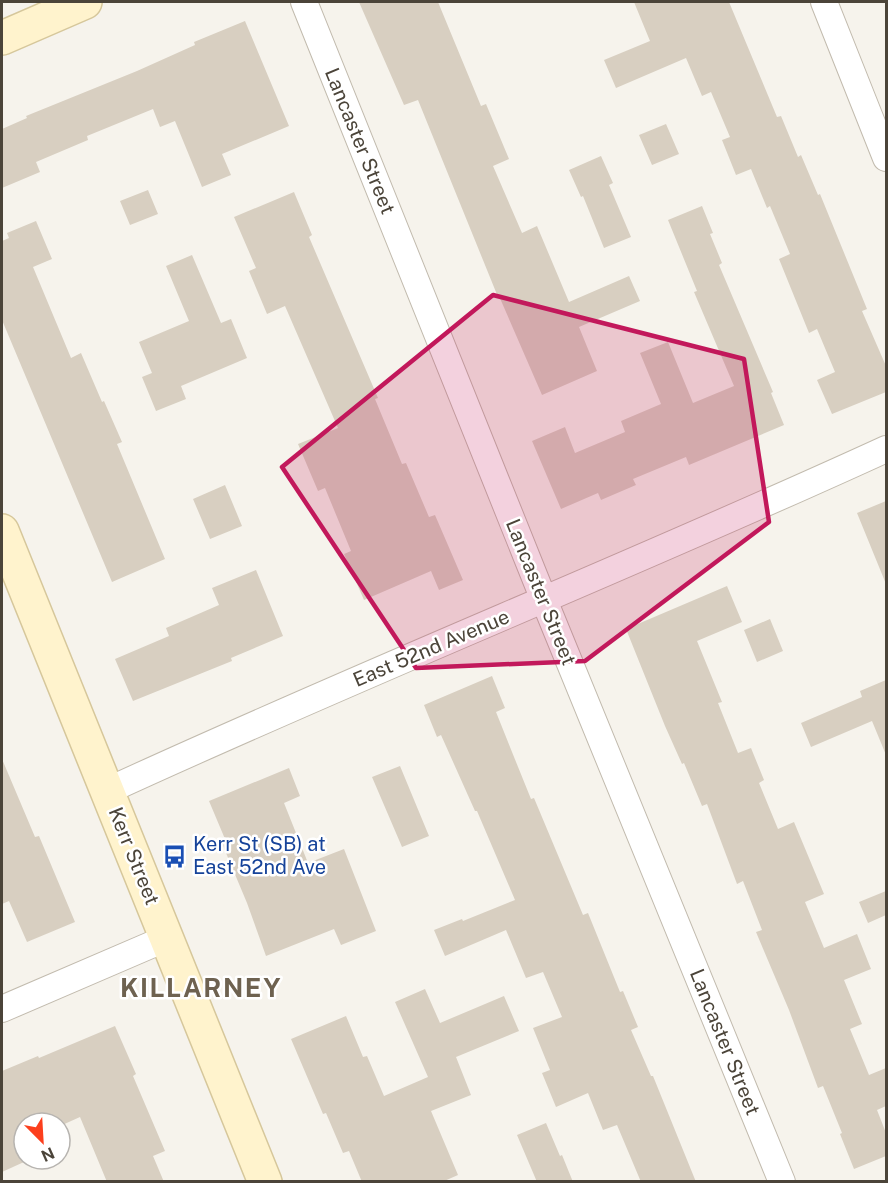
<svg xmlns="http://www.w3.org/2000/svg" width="888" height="1183" font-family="'Public Sans',sans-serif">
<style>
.building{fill:#d8cfc1}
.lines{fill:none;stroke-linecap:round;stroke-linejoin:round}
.street-casing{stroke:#c2bbae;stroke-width:28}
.secondary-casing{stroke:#d6c79b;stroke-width:36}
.street{stroke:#fff;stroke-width:26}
.secondary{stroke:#fff3cd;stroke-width:33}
.marked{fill:#c2185b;fill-opacity:0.2;stroke:#c2185b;stroke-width:4.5;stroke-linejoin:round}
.labels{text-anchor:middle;stroke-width:5;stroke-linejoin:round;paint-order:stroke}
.street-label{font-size:20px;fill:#4b4439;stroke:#fff}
.transit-label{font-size:20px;fill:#164399;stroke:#fff;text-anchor:start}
.district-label{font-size:26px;font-weight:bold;letter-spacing:1.5px;fill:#6e6250;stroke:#fff}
</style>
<rect width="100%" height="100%" fill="#f6f3ec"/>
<!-- building -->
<path class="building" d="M359 2H438L481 106 486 104 509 159 493 166 522 233 537 226 569 302 629 276 640 301 579 327 597 371 542 395 499 296 498 297 418 100 404 105Z
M634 2H729L777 117 781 116 798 157 801 155 818 195 820 194 867 309 862 311 886 366V392L832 414 817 380 835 372 817 329 809 333 779 259 790 254 770 206 767 208 751 169 736 175 722 140 730 137 711 92 702 96 686 58 616 88 604 60 650 41Z
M245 21 289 126 222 154 231 175 202 187 175 121 160 127 153 109 87 136 88 140 36 162 40 172 2 188V129L27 118 26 116 137 71 195 45 194 42Z
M666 124 679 154 652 165 639 135Z
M601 156 613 183 609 185 631 237 604 248 583 196 581 197 569 170Z
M148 190 158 214 130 225 120 201Z
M294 192 312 235 309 237 378 398 375 399 402 464 406 463 429 517 435 515 463 580 439 590 431 571 364 600 344 554 351 551 325 488 318 491 298 444 338 428 285 306 267 314 249 271 256 268 234 217Z
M702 206 713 233 710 234 722 263 719 265 773 392 771 393 784 425 689 465 686 457 633 479 636 485 601 500 598 493 561 509 532 441 565 427 575 453 625 432 621 421 661 404 640 353 668 342 693 403 734 386 694 292 697 291 668 220Z
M36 221 52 259 33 267 71 358 81 353 102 402 104 401 122 442 117 444 165 559 112 582 2 320V241L9 238 7 233Z
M192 255 221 323 231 319 247 358 181 386 186 399 156 411 142 377 152 373 139 342 189 321 166 266Z
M225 485 242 526 210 539 193 499Z
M886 501V584L857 513Z
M256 570 283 636 231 658 232 661 133 701 115 659 169 636 166 628 219 605 212 588Z
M727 586 742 622 697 641 722 702 718 703 738 753 751 748 764 780 759 783 778 829 794 822 824 894 805 902 824 948 857 934 871 969 844 980 862 1024 850 1029 869 1075 886 1068V1106L877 1110 886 1133V1156L854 1169 840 1134 842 1133 823 1086 818 1088 789 1010 756 932 762 930 743 881 737 884 707 804 702 806 684 763 682 764 665 726 626 629Z
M770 619 783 651 757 662 744 630Z
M492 676 505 708 496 712 512 752 531 799 534 798 583 915 588 913 620 992 623 991 638 1027 631 1030 651 1076H653L696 1182H641L617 1125 603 1130 588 1093 556 1107 542 1073 550 1070 533 1028 562 1017 543 972 526 978 506 930 445 956 434 930 462 919 463 921 515 900 477 811H475L441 735 437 737 424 705Z
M886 680V755L872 721 811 747 801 723 862 697 860 691Z
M2 759 35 837 39 836 75 922 27 942 9 901 2 904Z
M400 766 429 836 402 847 372 777Z
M289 768 300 796 284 803 308 863 344 849 376 931 341 945 334 929 266 956 247 903 221 841 225 839 209 801Z
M886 891V915L868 923 859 902Z
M425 989 440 1023 504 996 519 1031 456 1057 471 1095 431 1111 458 1175 442 1182H362L349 1151 343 1153 326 1113 323 1114 291 1039 346 1016 363 1057 367 1056 384 1096 428 1077 395 1002Z
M115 1026 136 1074 133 1076 165 1151 153 1156 164 1182H107L80 1117 60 1126V1123H24V1162L2 1172V1071L38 1056 39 1058Z
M546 1123 560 1156 562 1155 573 1182H537L517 1135Z"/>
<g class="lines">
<defs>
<path id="street" d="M304 2 544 600 782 1182
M824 2 886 158
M107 791C365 672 629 567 886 449
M2 1009 167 938"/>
<path id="secondary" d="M2 38 85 2
M2 531 265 1182"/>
</defs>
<!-- street casing -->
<use href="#street" class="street-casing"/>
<!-- secondary casing -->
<use href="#secondary" class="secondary-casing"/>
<!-- street -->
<use href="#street" class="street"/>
<!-- secondary -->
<use href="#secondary" class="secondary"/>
</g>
<!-- marked area -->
<path class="marked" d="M493 295 744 359 769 522 585 661 416 668 282 467Z"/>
<!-- icons -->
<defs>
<symbol id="bus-bare" viewBox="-9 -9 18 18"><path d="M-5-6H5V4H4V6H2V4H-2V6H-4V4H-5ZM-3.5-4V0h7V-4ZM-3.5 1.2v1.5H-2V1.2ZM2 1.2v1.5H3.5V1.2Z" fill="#1a4fb4" stroke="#fff" stroke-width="2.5" paint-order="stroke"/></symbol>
</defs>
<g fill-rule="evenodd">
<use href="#bus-bare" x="158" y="840" width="33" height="33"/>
</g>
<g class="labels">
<!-- street labels -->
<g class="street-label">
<text transform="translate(360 141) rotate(68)" y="7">Lancaster Street</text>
<text transform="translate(541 592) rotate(68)" y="7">Lancaster Street</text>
<text transform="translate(431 648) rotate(-23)" y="7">East 52nd Avenue</text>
<text transform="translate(134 856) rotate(68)" y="7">Kerr Street</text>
<text transform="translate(725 1042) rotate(68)" y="7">Lancaster Street</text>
</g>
<!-- transit labels -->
<g class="transit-label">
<text x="193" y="851">Kerr St (SB) at<tspan x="193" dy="23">East 52nd Ave</tspan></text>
</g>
<!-- district labels -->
<g class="district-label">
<text x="201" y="997">KILLARNEY</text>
</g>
</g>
<!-- border -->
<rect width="888" height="1183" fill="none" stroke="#4b4439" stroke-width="6"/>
<!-- north arrow -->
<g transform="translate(42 1141) rotate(156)"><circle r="28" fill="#ffffff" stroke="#b7b4b0" stroke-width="1.5"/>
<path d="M0-4.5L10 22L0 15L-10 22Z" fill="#fc3f1d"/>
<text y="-9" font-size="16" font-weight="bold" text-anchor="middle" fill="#4b4439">N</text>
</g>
</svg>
